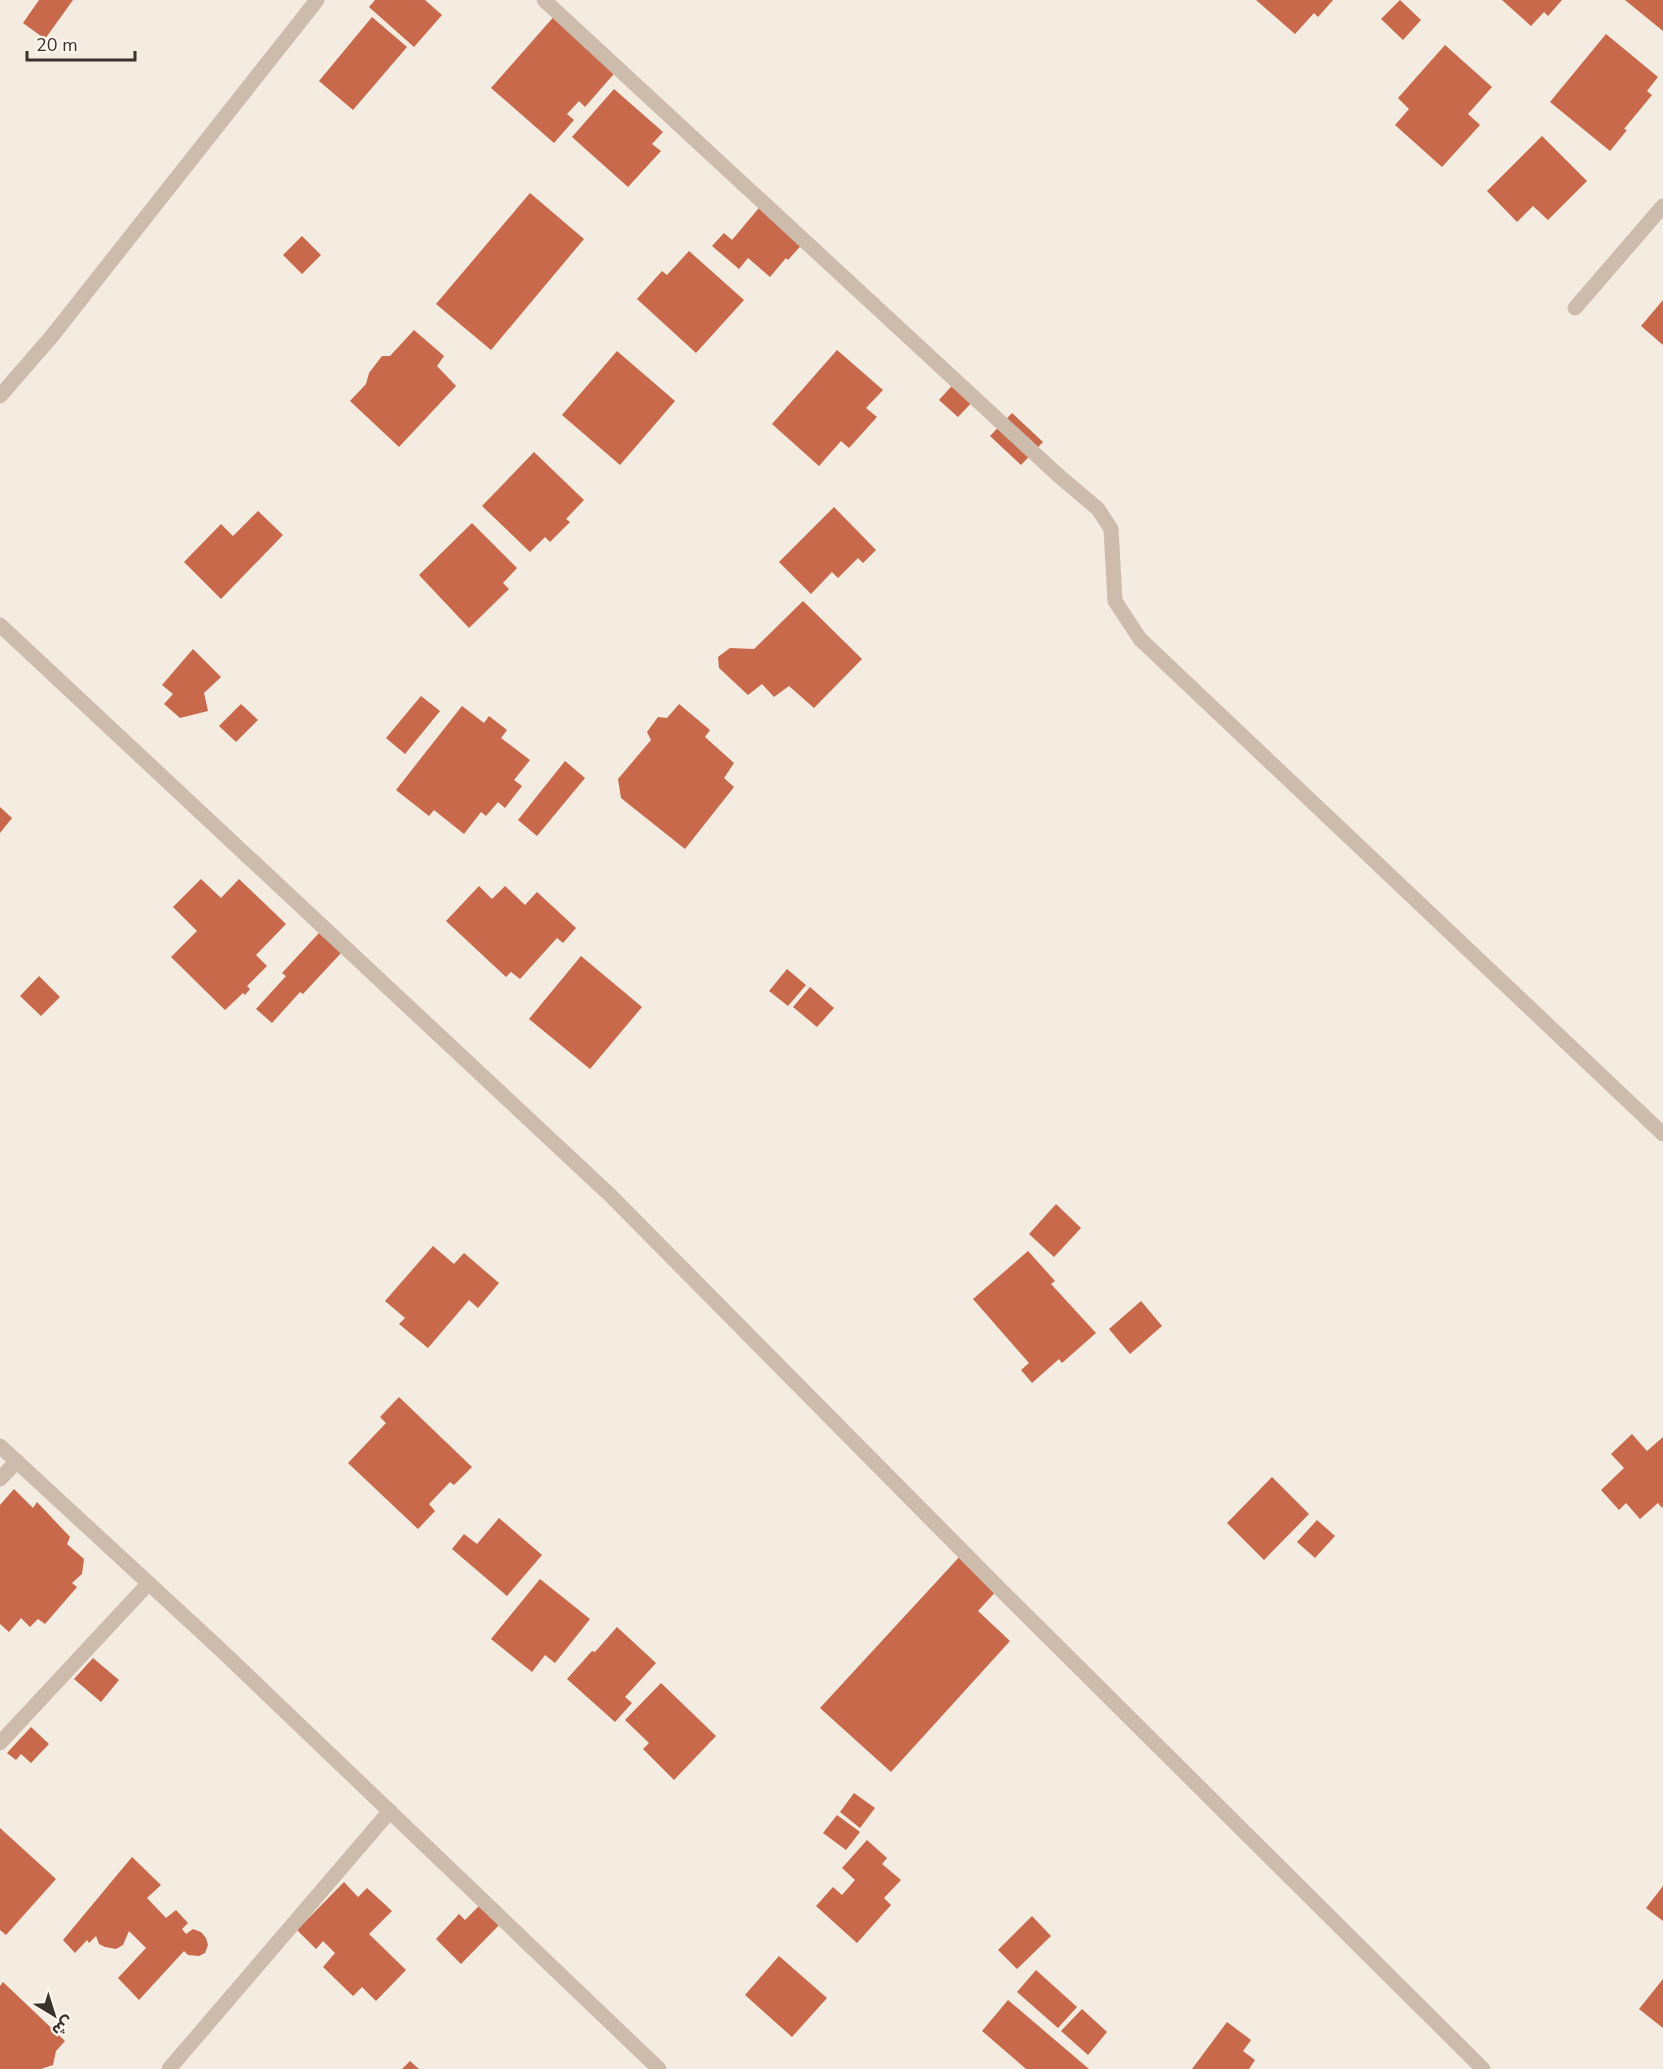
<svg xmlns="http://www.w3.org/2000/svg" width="1663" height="2069" font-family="'Nunito Sans','Noto Sans Arabic',sans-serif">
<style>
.building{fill:#c8694b}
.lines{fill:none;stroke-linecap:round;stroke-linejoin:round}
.minor{stroke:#cdbbac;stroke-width:15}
</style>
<rect width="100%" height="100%" fill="#f4ebe1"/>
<!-- building -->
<path class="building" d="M39 0H73L45 39 23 23Z
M375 0H425L442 15 414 47 369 7Z
M1256 0H1333L1318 17 1314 13 1295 34Z
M1400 0 1421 20 1403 40 1381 19Z
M1502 0H1562L1548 16 1544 12 1531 26Z
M1625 0H1663V31Z
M557 13 620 67 585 107 579 101 567 114 574 120 554 143 491 88Z
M372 17 407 47 353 110 319 81Z
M1606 34 1658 77 1647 91 1652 95 1624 129 1627 130 1610 151 1550 102Z
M1445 45 1492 87 1468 114 1480 125 1442 167 1395 125 1409 109 1398 98Z
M614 89 663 132 652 144 661 151 628 187 572 137Z
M1542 136 1587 181 1548 220 1533 206 1517 222 1487 191Z
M530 193 584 239 491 350 436 304Z
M763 203 806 240 788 260 786 258 770 277 748 258 739 269 712 246 724 233 732 240Z
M302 236 321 255 302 274 283 255Z
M689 251 744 300 696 353 637 299 662 271 667 275Z
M1663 300V345L1641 326Z
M414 330 444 356 437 366 456 386 399 447 350 401 366 384 369 373 382 356H390Z
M837 350 883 390 866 408 877 417 849 448 841 441 819 466 772 424Z
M617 351 675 401 620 465 562 415Z
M959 378 978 396 958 417 939 400Z
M1012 413 1043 442 1021 465 990 436Z
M534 452 584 500 566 519 570 522 550 542 545 537 530 552 482 506Z
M834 507 876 550 863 563 858 558 838 578 832 572 811 594 779 562Z
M258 511 283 535 221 599 184 562 221 524 233 536Z
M472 523 517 568 503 583 509 589 469 628 419 575Z
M803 601 862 659 814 708 789 686 774 697 762 684 748 695 719 668 718 657 730 648 754 649Z
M193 649 221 677 204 693 208 711 180 718 164 704 173 694 162 685Z
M421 696 440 711 405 754 386 738Z
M241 704 258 720 236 742 219 726Z
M679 704 710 730 705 737 734 763 724 778 734 787 685 849 621 798 618 779 651 740 647 732 658 717 667 718Z
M462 706 484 723 489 716 507 730 501 738 530 760 514 780 522 786 505 808 498 802 486 816 481 812 464 834 434 810 429 816 396 790Z
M565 761 585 778 537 836 518 820Z
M0 807 12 818 0 833Z
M201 879 221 898 239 879 286 924 256 955 267 966 247 986 250 989 245 995 243 993 225 1010 171 957 197 931 173 907Z
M479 886 492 899 505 886 525 905 537 892 576 928 563 943 557 938 520 979 511 972 506 977 446 921Z
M319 933 341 953 303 994 300 992 272 1023 256 1009 286 976 282 973Z
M581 956 642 1007 590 1069 529 1019Z
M787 969 806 985 788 1006 769 991Z
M39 976 60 997 41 1016 20 996Z
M810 987 834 1008 817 1027 793 1007Z
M1056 1204 1081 1228 1054 1257 1029 1234Z
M433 1246 454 1264 464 1253 499 1283 478 1308 469 1300 428 1348 399 1324 405 1318 385 1301Z
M1028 1251 1055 1281 1051 1284 1096 1333 1062 1363 1059 1359 1032 1383 1021 1370 1029 1363 973 1299Z
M1141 1301 1162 1326 1130 1354 1109 1329Z
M399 1397 472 1467 454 1485 450 1482 429 1504 435 1511 418 1529 348 1463 386 1423 380 1417Z
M1632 1434 1647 1451 1663 1437V1506L1662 1508 1658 1503 1640 1519 1626 1503 1619 1510 1601 1490 1624 1468 1611 1454Z
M1272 1477 1309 1514 1264 1560 1227 1523Z
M14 1489 33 1508 37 1502 70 1537 67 1544 84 1559 82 1574 72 1583 77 1587 45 1624 38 1619 30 1627 21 1618 9 1632 0 1624V1505Z
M499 1518 542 1555 507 1596 452 1549 464 1534 477 1544Z
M1317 1520 1335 1536 1315 1558 1297 1542Z
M962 1554 999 1588 978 1611 1010 1641 891 1772 820 1708Z
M540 1579 590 1619 555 1663 545 1655 532 1672 491 1639Z
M617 1627 656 1663 625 1697 632 1703 615 1722 567 1679 592 1651 595 1652Z
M93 1658 119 1680 101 1702 74 1679Z
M661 1683 716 1736 674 1780 643 1749 649 1743 625 1720Z
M31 1727 49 1744 31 1763 21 1754 16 1760 7 1753Z
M854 1793 875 1808 860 1828 840 1812Z
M837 1815 860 1832 846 1850 823 1833Z
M0 1828 56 1879 6 1935 0 1930Z
M867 1840 887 1858 882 1864 901 1880 884 1898 891 1905 857 1943 816 1906 833 1887 842 1895 855 1880 842 1868Z
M132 1857 161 1885 147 1898 166 1918 176 1910 188 1923 182 1929 186 1934 193 1929 201 1932 206 1938 208 1945 205 1953 199 1956 188 1955 184 1951 139 2000 118 1978 146 1948 129 1931 123 1945 116 1949 105 1947 99 1944 96 1936 89 1943 87 1940 75 1953 63 1940Z
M344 1882 358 1897 367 1888 392 1911 369 1934 406 1970 376 2001 362 1987 353 1996 323 1967 335 1953 323 1941 316 1949 297 1930Z
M1663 1886V1921L1646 1908Z
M484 1901 504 1920 461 1964 436 1939 459 1914 465 1920Z
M1032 1916 1051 1936 1017 1969 998 1950Z
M779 1956 827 1998 792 2037 745 1995Z
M1036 1970 1077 2007 1058 2028 1017 1992Z
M1663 1979V2028L1639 2009Z
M3 1982 65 2041 56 2051 53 2065 41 2069H0V1986Z
M1008 2000 1089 2069H1026L982 2031Z
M1082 2009 1107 2032 1088 2055 1061 2031Z
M1227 2022 1251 2040 1243 2051 1255 2060 1249 2069H1192Z
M410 2061 419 2069H402Z"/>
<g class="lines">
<!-- minor -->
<path class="minor" d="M544 0 1059 476 1098 509 1111 529 1115 601 1140 639 1663 1134
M1575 308 1663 206
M0 396 52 336 317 0
M0 625 610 1195 999 1588 1483 2069
M0 1446 221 1650 659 2069
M0 1479 17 1461
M0 1743 149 1583
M169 2069 390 1811"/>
</g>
<!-- north arrow -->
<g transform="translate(54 2015) rotate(142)" stroke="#fbf5ee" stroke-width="4.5" paint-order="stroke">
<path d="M0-4.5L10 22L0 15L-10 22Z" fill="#3b302b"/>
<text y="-9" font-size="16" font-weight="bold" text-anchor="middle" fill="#3b302b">ش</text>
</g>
<!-- scale -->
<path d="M27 51v9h108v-9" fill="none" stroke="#3b302b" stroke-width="3"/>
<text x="36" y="51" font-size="18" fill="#3b302b" stroke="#fbf5ee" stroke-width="4.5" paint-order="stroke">20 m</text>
</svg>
